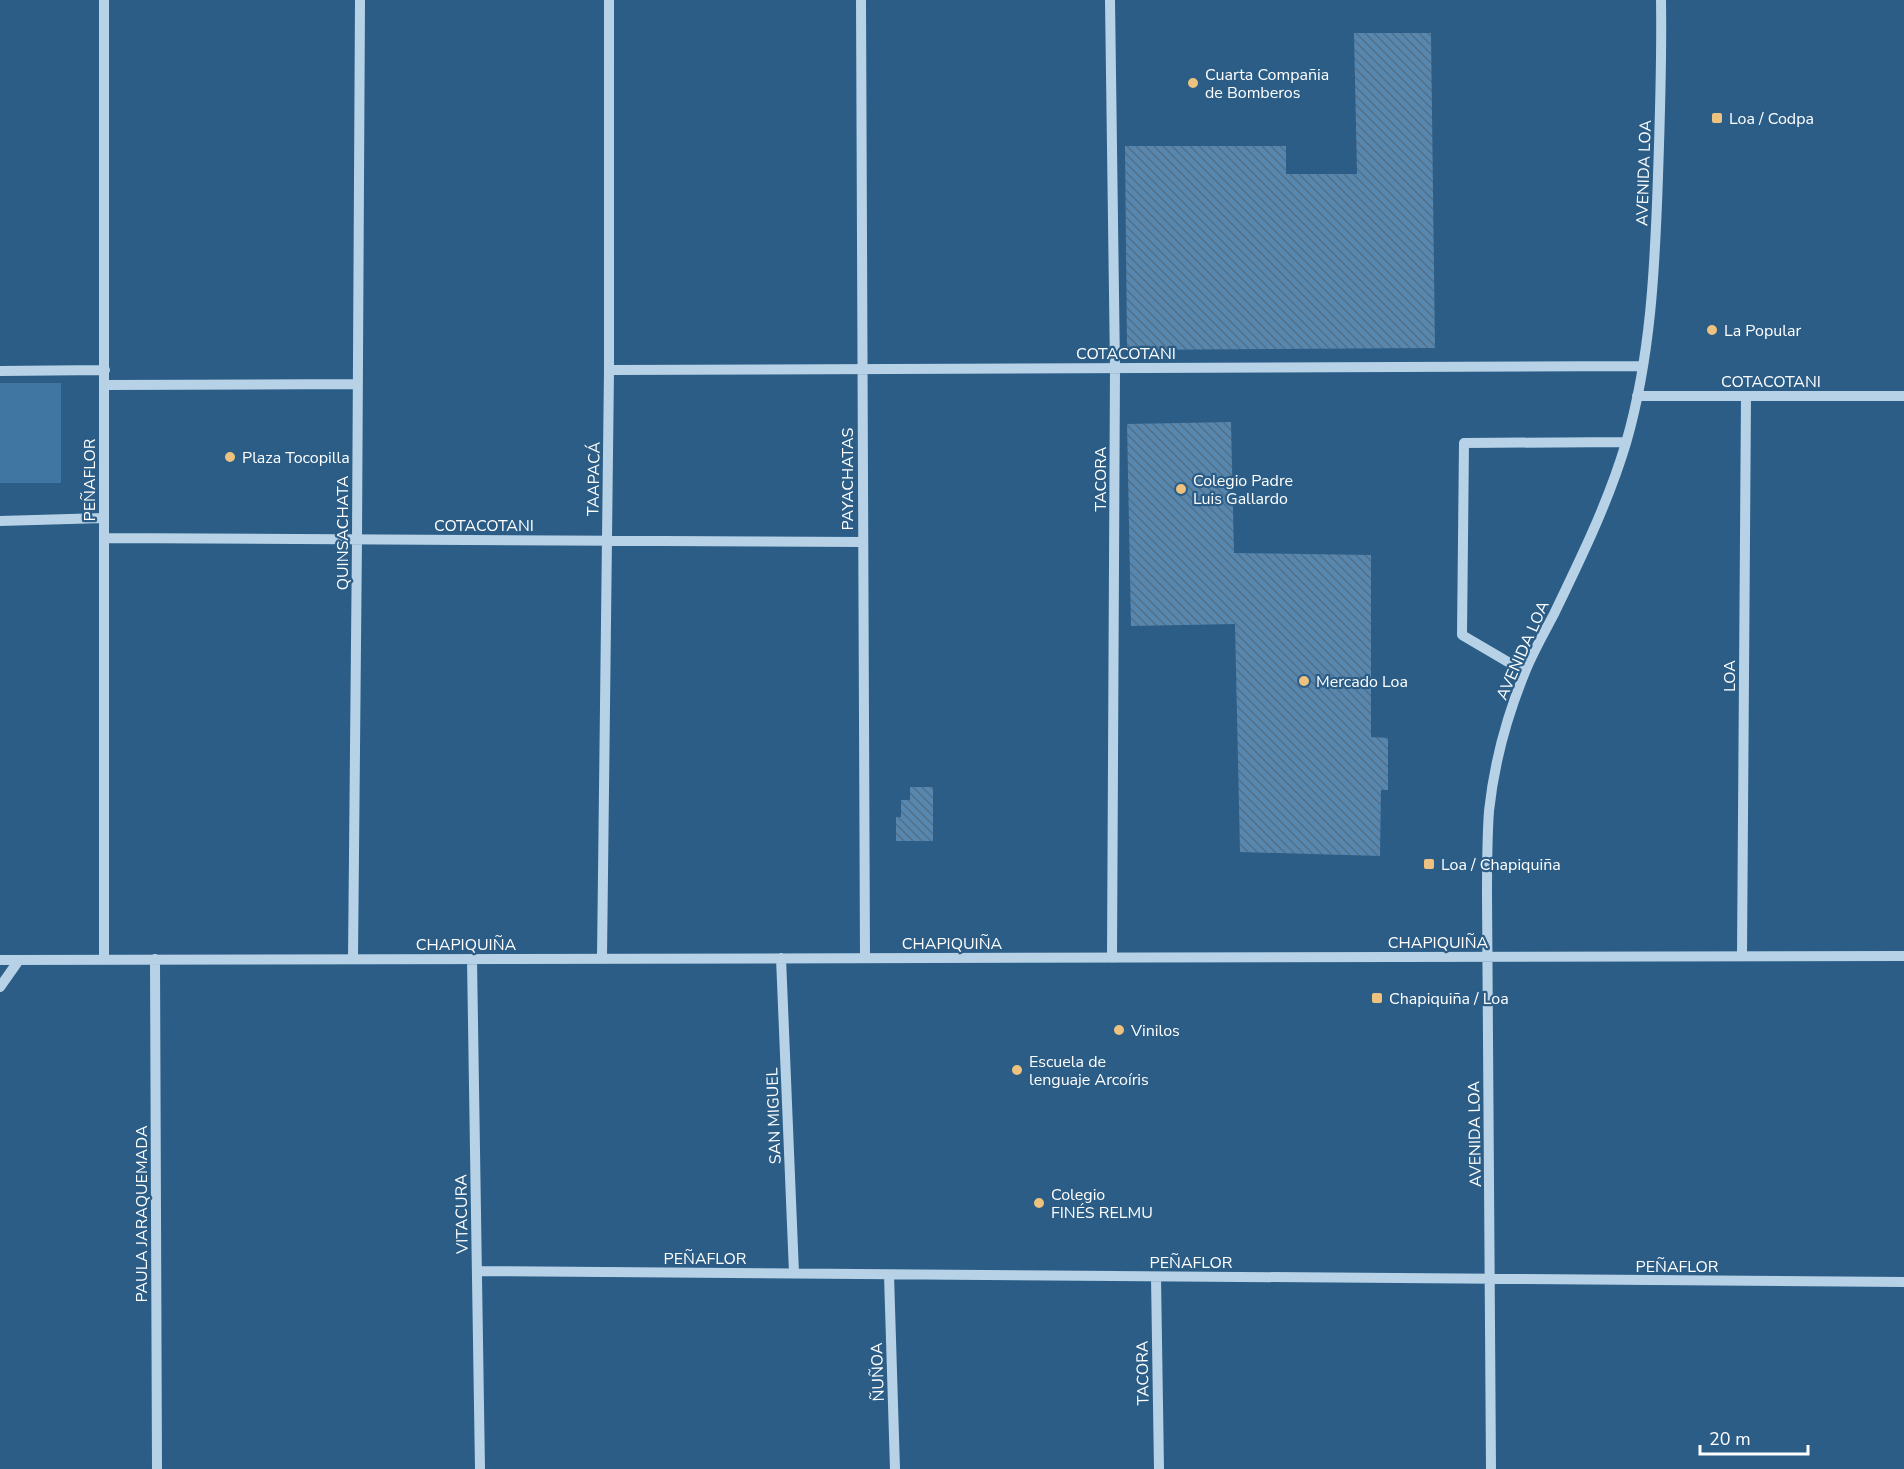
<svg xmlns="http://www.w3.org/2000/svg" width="1904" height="1469" font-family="'Nunito Sans',sans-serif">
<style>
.pitch{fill:#4076a2}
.building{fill:url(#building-back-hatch)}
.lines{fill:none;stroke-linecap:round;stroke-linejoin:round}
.minor{stroke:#b7d2e7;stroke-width:10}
.poi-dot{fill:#edc27f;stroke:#2b5d86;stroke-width:2}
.labels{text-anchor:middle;stroke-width:4.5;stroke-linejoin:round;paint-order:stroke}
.poi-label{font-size:16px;fill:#fff;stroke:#2b5d86;text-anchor:start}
.street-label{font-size:16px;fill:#fff;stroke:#2b5d86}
</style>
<defs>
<pattern id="building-back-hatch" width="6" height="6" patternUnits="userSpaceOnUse" patternTransform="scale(1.5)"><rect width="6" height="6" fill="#5787af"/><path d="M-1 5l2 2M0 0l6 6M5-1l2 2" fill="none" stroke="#536f87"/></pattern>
</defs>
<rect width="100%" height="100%" fill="#2b5d86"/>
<!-- pitch -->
<path class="pitch" d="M0 383H61V483H0Z"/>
<!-- building -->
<path class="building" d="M1354 33H1431L1435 348 1127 350 1125 146H1286V174H1357Z
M1231 422 1234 553 1371 555V737L1388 738V790H1381L1380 856 1240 852 1235 624 1131 626 1127 424Z
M910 787H933V841H896V817H901V800H910Z"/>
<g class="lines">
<!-- minor -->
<path class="minor" d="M104 0V959
M861 0 865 958
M1110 0 1115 368 1112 958
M609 370 1643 366
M0 371 105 370
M104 385 358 384
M1637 396H1904
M0 521 104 518
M104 538 863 542
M1525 672 1462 635 1464 443 1626 442
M1742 956 1746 396
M602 958 609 370V0
M781 958 794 1273
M155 959 157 1469
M353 959 357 539 360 0
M472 959 480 1469
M0 960 1904 956
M0 987 19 960
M477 1271 1904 1282
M889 1275 895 1469
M1156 1277 1159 1469
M1491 1469 1487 895C1487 867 1487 839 1489 811 1494 764 1507 716 1525 672 1533 652 1544 633 1554 614 1581 558 1608 503 1626 443 1651 357 1655 266 1658 176 1660 118 1662 59 1661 0"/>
</g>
<!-- markers -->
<g class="poi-dot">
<circle cx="1193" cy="83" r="6"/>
<rect x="1711" y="112" width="12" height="12" rx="3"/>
<circle cx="1712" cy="330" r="6"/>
<circle cx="230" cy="457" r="6"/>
<circle cx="1181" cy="489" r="6"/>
<circle cx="1304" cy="681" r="6"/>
<rect x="1423" y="858" width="12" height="12" rx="3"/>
<rect x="1371" y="992" width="12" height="12" rx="3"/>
<circle cx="1119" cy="1030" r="6"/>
<circle cx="1017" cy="1070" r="6"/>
<circle cx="1039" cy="1203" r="6"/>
</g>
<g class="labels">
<!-- poi labels -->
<g class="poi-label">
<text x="1205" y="80">Cuarta Compañia<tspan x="1205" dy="18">de Bomberos</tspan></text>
<text x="1729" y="124">Loa / Codpa</text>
<text x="1724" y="336">La Popular</text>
<text x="242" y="463">Plaza Tocopilla</text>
<text x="1193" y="486">Colegio Padre<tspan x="1193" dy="18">Luis Gallardo</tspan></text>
<text x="1316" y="687">Mercado Loa</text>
<text x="1441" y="870">Loa / Chapiquiña</text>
<text x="1389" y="1004">Chapiquiña / Loa</text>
<text x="1131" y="1036">Vinilos</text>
<text x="1029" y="1067">Escuela de<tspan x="1029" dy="18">lenguaje Arcoíris</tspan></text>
<text x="1051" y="1200">Colegio<tspan x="1051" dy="18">FINÉS RELMU</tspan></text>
</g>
<!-- street labels -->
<g class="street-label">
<text transform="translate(1643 173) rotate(-88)" y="6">AVENIDA LOA</text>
<text x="1126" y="359">COTACOTANI</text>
<text x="1771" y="387">COTACOTANI</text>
<text transform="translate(593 479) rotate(-89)" y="6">TAAPACÁ</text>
<text transform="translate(847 479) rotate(-90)" y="6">PAYACHATAS</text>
<text transform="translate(1100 479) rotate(-90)" y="6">TACORA</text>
<text transform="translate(89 480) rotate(-90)" y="6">PEÑAFLOR</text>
<text x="484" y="531">COTACOTANI</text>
<text transform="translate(342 533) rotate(-90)" y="6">QUINSACHATA</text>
<text transform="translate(1522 650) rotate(-66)" y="6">AVENIDA LOA</text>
<text transform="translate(1729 676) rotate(-90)" y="6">LOA</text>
<text x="1438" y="948">CHAPIQUIÑA</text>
<text x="952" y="949">CHAPIQUIÑA</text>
<text x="466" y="950">CHAPIQUIÑA</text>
<text transform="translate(773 1116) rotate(-92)" y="6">SAN MIGUEL</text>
<text transform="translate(1474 1134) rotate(-91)" y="6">AVENIDA LOA</text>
<text transform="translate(141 1214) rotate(-90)" y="6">PAULA JARAQUEMADA</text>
<text transform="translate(461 1214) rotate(-91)" y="6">VITACURA</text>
<text x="705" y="1264">PEÑAFLOR</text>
<text x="1191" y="1268">PEÑAFLOR</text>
<text x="1677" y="1272">PEÑAFLOR</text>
<text transform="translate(877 1372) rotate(-92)" y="6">ÑUÑOA</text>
<text transform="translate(1142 1373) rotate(-91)" y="6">TACORA</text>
</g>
</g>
<!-- scale -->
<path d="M1700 1445v9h108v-9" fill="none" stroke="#ffffff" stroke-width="3"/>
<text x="1709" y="1445" font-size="18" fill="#ffffff" stroke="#2b5d86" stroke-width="4.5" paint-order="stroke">20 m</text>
</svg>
